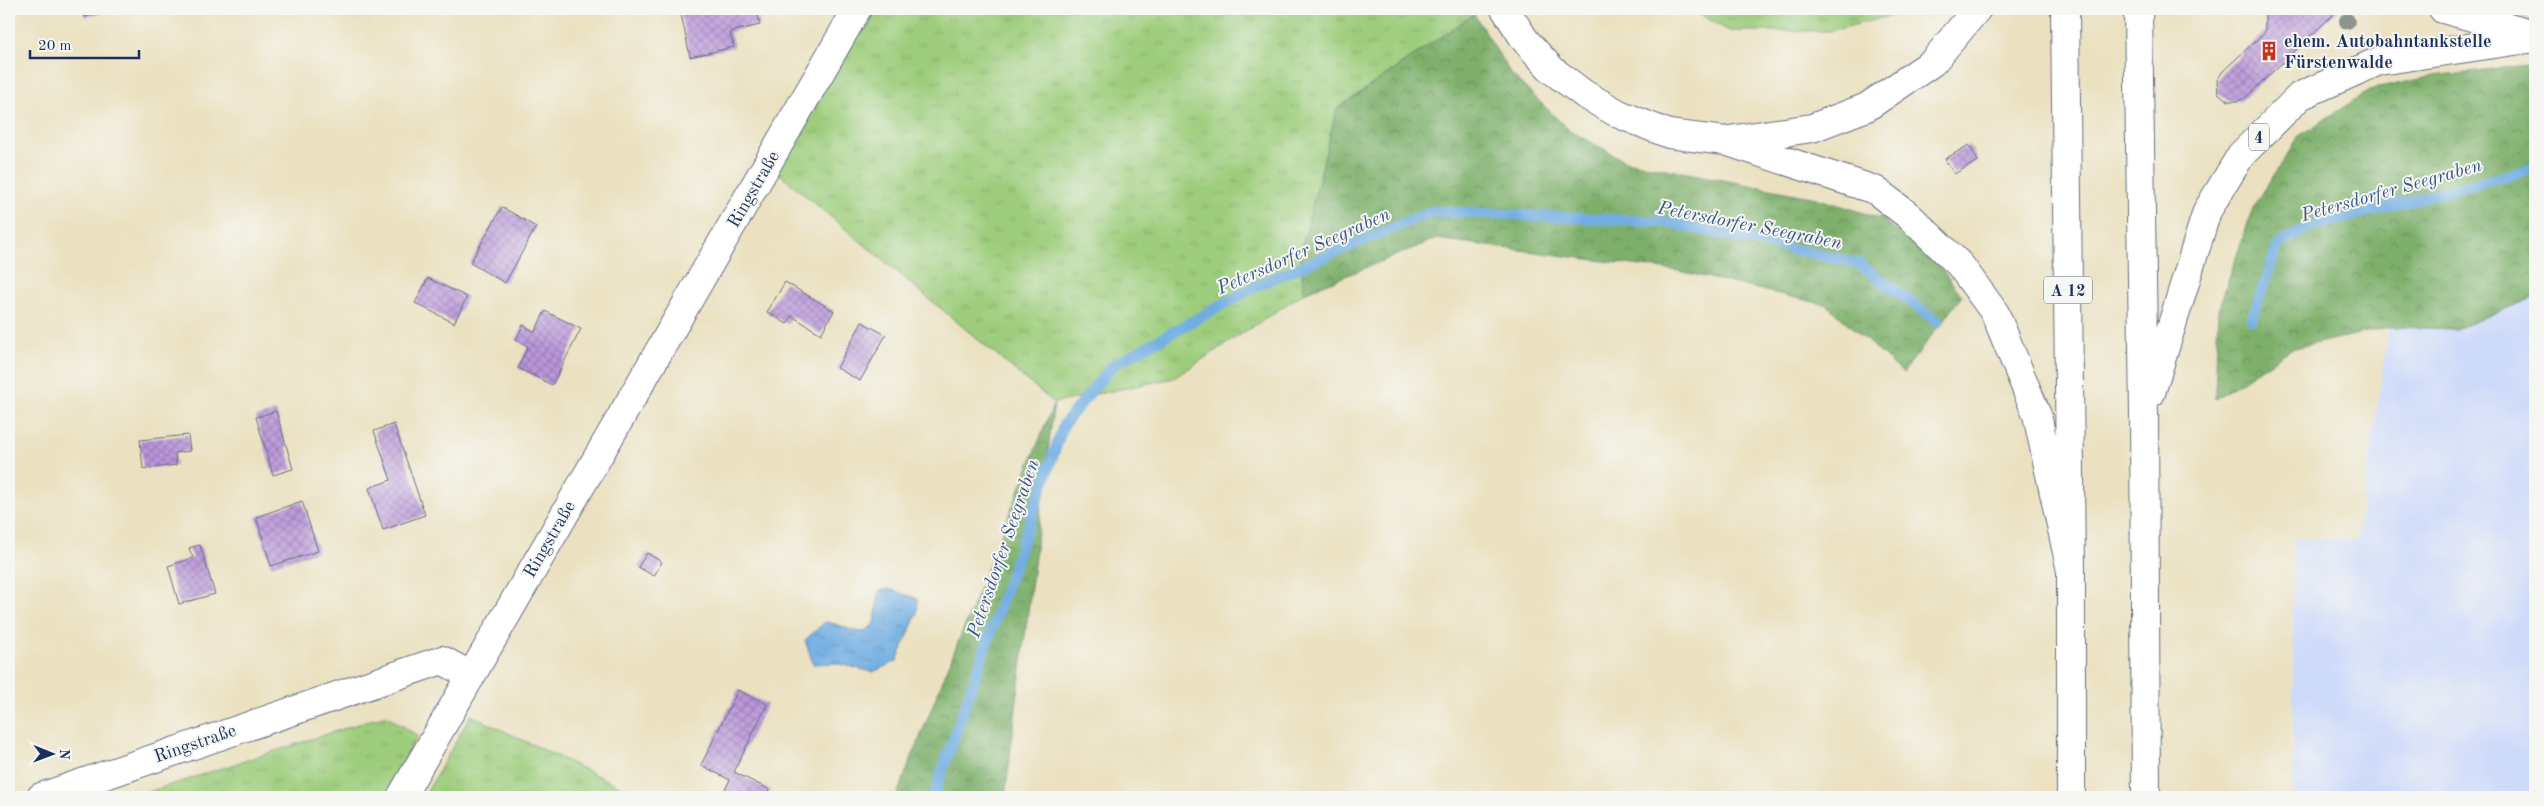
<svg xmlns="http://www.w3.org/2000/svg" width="2544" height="806" font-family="'Old Standard TT',serif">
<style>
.built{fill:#cedafa}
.grass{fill:url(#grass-tufts);stroke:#5c7e6d}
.forest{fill:url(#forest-crowns);stroke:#4c7065}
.water{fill:url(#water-ripples);stroke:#466ea0}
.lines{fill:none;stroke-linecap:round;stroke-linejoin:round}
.stream{stroke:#71ade2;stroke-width:11}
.building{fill:url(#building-cross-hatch)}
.minor-casing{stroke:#646d80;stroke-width:30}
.motorway-casing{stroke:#646d80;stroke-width:30}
.minor{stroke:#fff;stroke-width:28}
.motorway{stroke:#fff;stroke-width:28}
.tree{fill:#8b958e}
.labels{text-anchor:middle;stroke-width:4;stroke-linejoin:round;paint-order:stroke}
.shield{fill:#f6f6f2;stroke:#5d6b8a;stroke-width:1}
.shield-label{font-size:16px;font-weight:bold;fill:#1b2f5e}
.poi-label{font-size:18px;font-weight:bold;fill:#1b2f5e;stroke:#f6f6f2;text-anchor:start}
.street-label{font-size:18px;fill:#1b2f5e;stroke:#f6f6f2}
.water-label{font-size:19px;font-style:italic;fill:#355586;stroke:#f6f6f2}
</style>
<defs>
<pattern id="grass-tufts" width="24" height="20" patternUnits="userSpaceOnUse" patternTransform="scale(1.25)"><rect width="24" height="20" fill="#9dcd7c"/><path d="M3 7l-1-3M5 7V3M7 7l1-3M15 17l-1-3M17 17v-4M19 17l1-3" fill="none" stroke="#87b06e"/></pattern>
<pattern id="forest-crowns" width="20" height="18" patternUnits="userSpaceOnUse" patternTransform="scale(1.25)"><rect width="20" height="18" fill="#7eb06c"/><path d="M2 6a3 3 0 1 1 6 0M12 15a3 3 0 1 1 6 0" fill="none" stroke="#66905c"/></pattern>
<pattern id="water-ripples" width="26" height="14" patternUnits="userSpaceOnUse" patternTransform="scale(1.25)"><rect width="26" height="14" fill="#71ade2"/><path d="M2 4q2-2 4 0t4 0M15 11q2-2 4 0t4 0" fill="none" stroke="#5c8dba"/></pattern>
<pattern id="building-cross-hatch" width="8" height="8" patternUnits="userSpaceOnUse" patternTransform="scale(1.25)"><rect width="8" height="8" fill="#bb96da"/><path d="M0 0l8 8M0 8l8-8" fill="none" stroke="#977bb4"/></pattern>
</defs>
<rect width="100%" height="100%" fill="#f6f6f2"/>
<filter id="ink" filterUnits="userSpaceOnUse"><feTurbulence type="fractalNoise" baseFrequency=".02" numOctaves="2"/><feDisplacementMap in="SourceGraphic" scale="10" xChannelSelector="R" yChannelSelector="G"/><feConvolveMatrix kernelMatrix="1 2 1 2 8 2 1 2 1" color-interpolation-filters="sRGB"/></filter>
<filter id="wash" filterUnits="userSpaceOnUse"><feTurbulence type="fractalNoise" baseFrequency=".0096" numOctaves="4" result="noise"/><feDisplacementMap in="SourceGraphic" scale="20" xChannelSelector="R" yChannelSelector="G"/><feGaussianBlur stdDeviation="1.12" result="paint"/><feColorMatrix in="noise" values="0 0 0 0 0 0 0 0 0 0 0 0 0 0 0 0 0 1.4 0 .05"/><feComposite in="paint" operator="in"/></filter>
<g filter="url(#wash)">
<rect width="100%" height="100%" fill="#ebe1c0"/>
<!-- built -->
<path class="built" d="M2535 297V797H2293V539L2357 540 2389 327 2456 329Z"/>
<!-- grass -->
<path class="grass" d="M872 9H1472L1474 14 1337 109 1300 255 1304 293 1174 378 1054 403 776 171Z
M1691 9H1918L1830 31H1729Z
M386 715 418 736 382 797H133Z
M471 715 642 797H424Z"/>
<!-- forest -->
<path class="forest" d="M1474 14 1511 74 1569 130 1625 161 1816 198 1880 218 1936 262 1962 296 1903 373 1827 305 1679 271 1436 239 1304 293 1300 255 1337 109Z
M2535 64V297L2456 329 2389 327 2291 349 2215 399 2218 310 2253 208 2299 136 2370 90 2434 76Z
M1054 403 1005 797H896Z"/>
<!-- water -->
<path class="water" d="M889 589 918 599 917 613 897 661 873 672 835 663 813 664 805 640 825 622C839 623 850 632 865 632L875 623 879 591Z"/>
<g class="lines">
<!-- stream -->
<path class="stream" d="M2252 319 2278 245 2306 228 2535 168
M933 797 1064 424 1113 365 1260 284 1433 211 1665 222 1858 263 1938 322"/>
</g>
<g id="blocks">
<!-- building -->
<path class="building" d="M83 9H116L85 17Z
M680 9H756L760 25 730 32 734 47 690 57Z
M2265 9H2339L2246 97 2238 101H2228L2218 93 2217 80 2223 71 2265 32Z
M1969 145 1978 161 1954 174 1945 159Z
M502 207 536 227 505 283 470 263Z
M428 278 467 297 454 323 415 303Z
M785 282 834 311 821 334 792 316 787 324 767 312Z
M545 311 581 329 552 385 518 368 528 346 516 340 523 325 535 332Z
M862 322 886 335 860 381 837 368Z
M276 411 293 469 273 475 256 417Z
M394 424 425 515 383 530 369 488 391 480 374 431Z
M188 435 190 451 175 453 176 465 143 469 140 440Z
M302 501 318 551 271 566 256 517Z
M200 545 215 594 179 604 168 566 193 558 189 548Z
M647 553 662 562 654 576 638 567Z
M738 690 767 704 734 772 770 790 767 797H728L722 795 730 780 701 765Z"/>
</g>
</g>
<g filter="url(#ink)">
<use href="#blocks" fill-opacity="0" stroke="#646d80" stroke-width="1"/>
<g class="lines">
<defs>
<path id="minor" d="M41 797 442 660 470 675
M401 797 857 9"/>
<path id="motorway" d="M1505 9 1525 40 1552 70 1584 94 1619 114 1669 134 1725 141 1875 190 1909 216 1960 265 1995 313 2037 415 2071 571
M2065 9 2071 571V797
M2138 9 2144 413 2146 797
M2443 9 2534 34
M1729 140 1812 128 1867 107 1933 62 1977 9
M2151 393 2207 211 2241 155 2300 96 2379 61 2535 38"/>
</defs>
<!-- minor casing -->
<use href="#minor" class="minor-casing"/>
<!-- motorway casing -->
<use href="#motorway" class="motorway-casing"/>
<!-- minor -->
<use href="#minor" class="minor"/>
<!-- motorway -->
<use href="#motorway" class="motorway"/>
</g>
<!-- trees -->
<circle class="tree" cx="2347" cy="21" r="8"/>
</g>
<!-- icons -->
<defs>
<symbol id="building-bare" viewBox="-9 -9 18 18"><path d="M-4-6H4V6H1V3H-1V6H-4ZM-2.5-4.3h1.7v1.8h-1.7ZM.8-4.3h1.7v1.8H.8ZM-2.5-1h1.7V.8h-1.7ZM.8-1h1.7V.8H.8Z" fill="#c8321e" stroke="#f6f6f2" stroke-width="2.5" paint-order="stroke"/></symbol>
</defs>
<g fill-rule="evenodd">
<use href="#building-bare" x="2255" y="37" width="28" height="28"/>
</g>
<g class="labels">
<!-- shield labels -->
<g class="shield">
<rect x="2249" y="123.5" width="20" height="27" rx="4"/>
<rect x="2044" y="276.5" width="48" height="27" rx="4"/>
</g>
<g class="shield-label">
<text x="2259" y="143">4</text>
<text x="2068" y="296">A 12</text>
</g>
<!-- poi labels -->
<g class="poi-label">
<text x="2284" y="47">ehem. Autobahntankstelle<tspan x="2284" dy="21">Fürstenwalde</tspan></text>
</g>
<!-- street labels -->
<g class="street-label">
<text transform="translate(753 189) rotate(-60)" y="6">Ringstraße</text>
<text transform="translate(549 539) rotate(-60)" y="6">Ringstraße</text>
<text transform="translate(195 743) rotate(-19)" y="6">Ringstraße</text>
</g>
<!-- water labels -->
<g class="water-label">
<text transform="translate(2391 189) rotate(-16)" y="7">Petersdorfer Seegraben</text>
<text transform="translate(1750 224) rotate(11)" y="7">Petersdorfer Seegraben</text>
<text transform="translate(1303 250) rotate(-24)" y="7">Petersdorfer Seegraben</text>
<text transform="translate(1002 548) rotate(-71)" y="7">Petersdorfer Seegraben</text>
</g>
</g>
<!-- margin -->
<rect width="2544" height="806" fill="none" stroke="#f6f6f2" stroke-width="30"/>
<!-- north arrow -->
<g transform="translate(52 754) rotate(91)" stroke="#f6f6f2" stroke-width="4" paint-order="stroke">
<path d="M0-4L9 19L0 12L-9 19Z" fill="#1b2f5e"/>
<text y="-8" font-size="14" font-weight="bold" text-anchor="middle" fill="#1b2f5e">N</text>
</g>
<!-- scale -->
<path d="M30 50v8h109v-8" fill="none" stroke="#1b2f5e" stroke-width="2.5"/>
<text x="38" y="50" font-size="15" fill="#1b2f5e" stroke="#f6f6f2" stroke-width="4" paint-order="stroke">20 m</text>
</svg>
